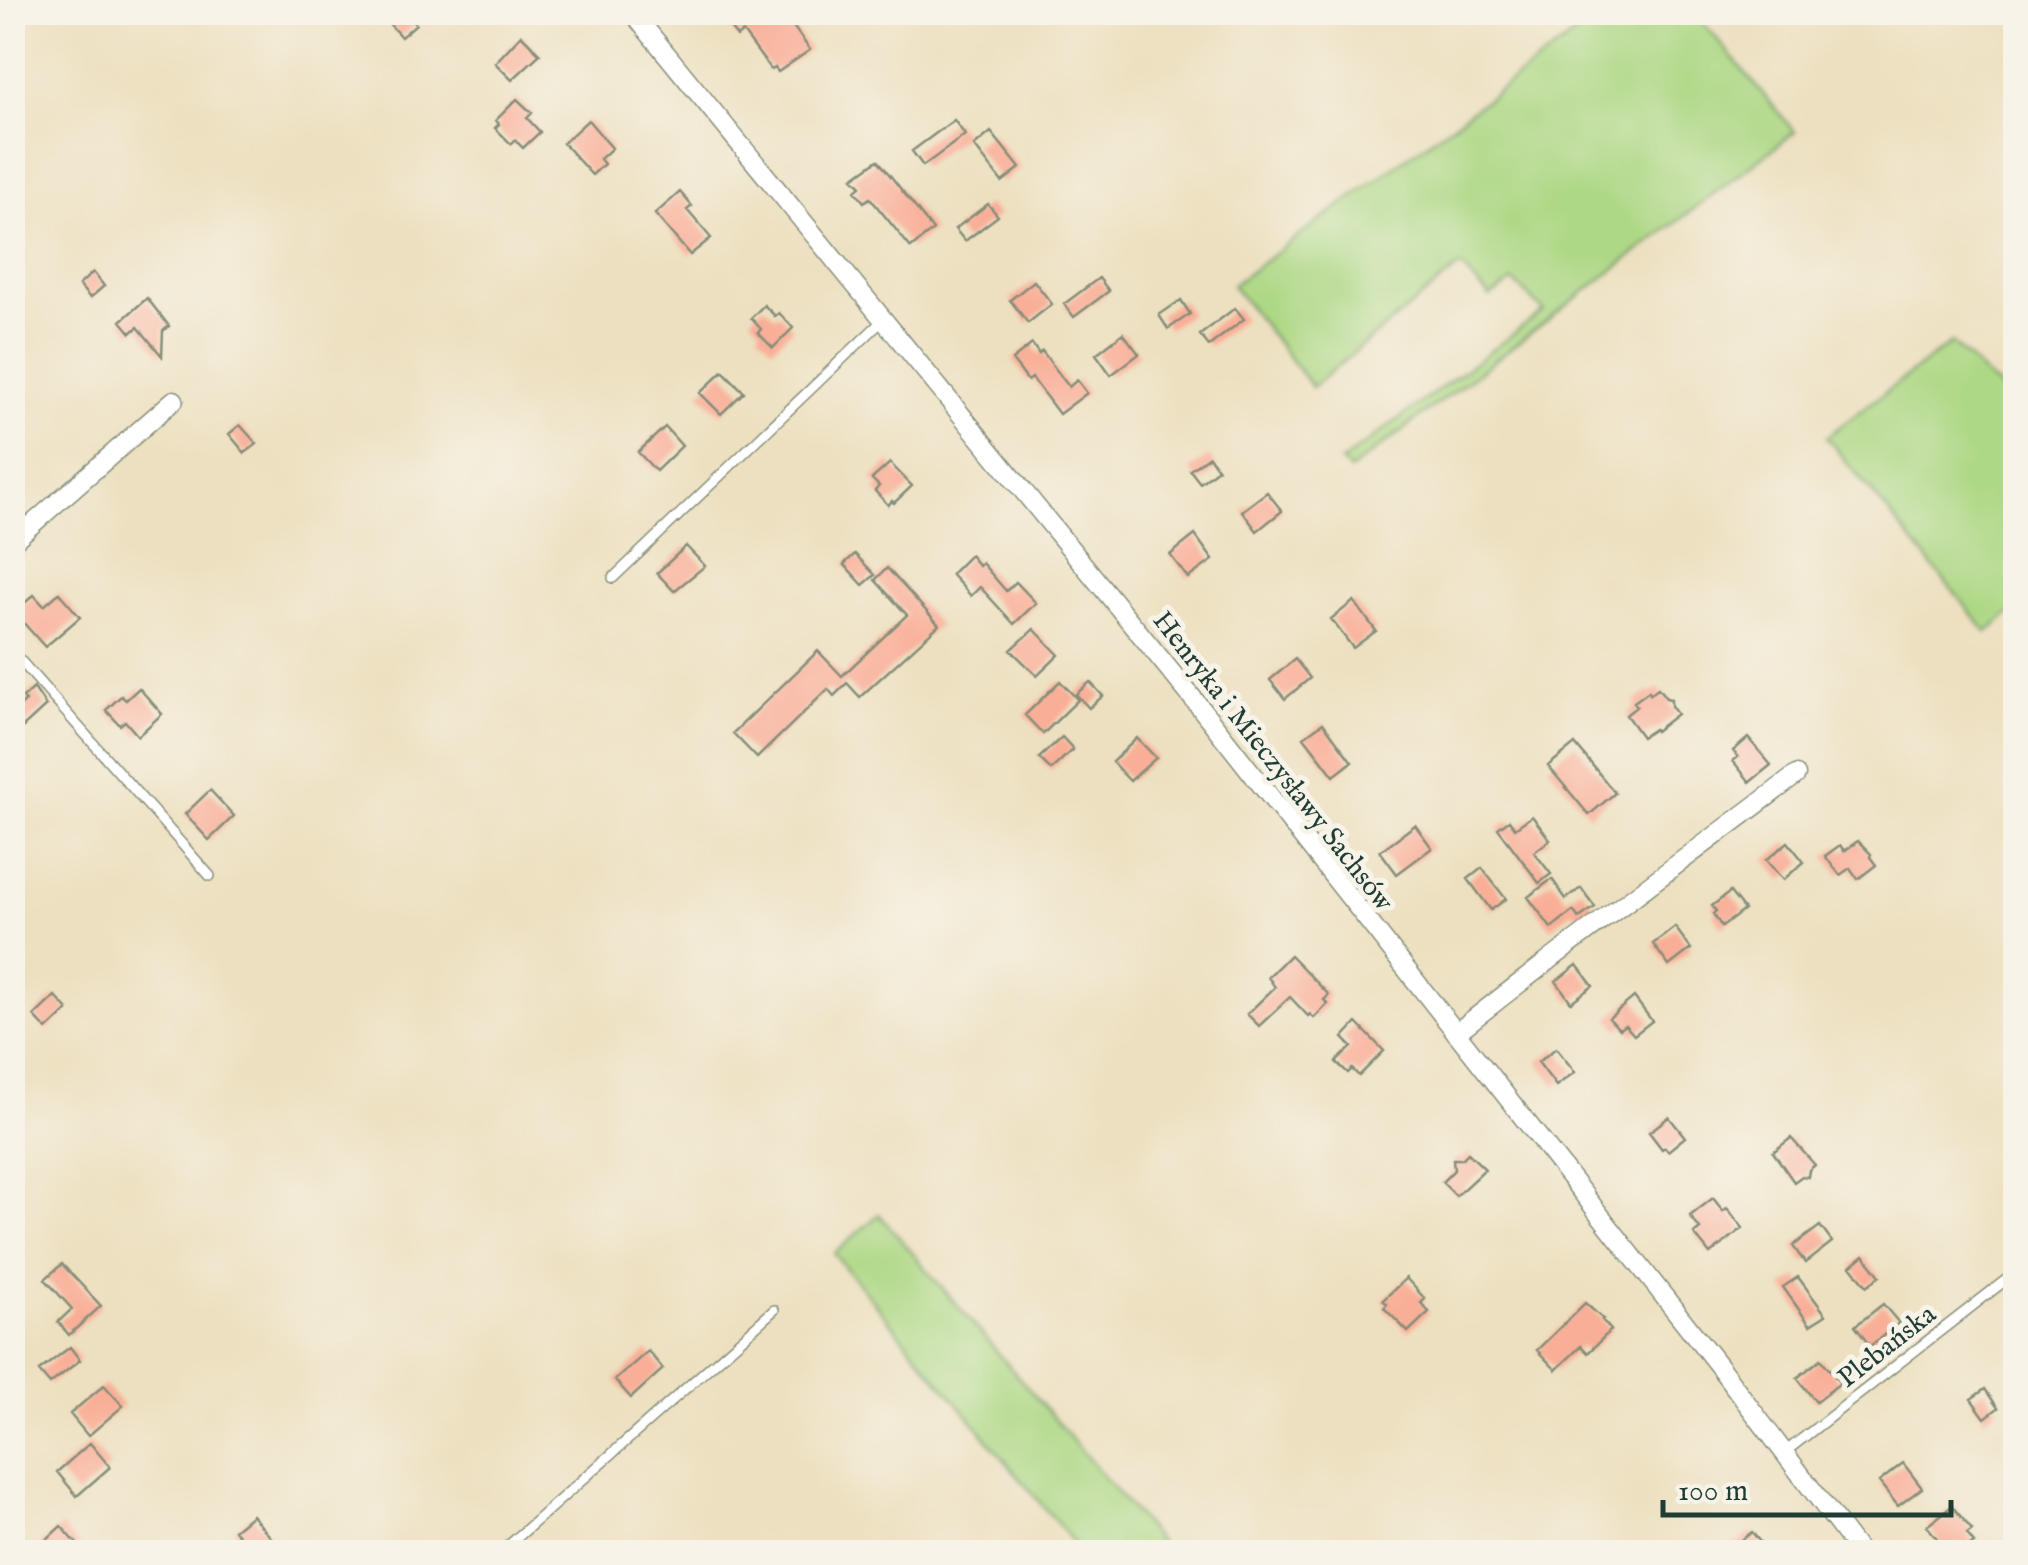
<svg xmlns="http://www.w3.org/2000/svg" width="2028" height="1565" font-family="'IM FELL English',serif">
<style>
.green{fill:#add885;stroke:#668a5c;stroke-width:2.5}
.building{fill:#f9ae97}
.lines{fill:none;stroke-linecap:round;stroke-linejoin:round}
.service-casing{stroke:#868e7a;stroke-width:12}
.minor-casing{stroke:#868e7a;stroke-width:21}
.service{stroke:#fff;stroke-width:9}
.minor{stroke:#fff;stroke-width:18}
.labels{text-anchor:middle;stroke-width:10;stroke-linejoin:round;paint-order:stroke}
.street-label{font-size:28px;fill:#1f3d34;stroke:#f7f3e8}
</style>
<rect width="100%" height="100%" fill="#f7f3e8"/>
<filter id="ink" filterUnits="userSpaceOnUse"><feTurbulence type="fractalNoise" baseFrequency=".01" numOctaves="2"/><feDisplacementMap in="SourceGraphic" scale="20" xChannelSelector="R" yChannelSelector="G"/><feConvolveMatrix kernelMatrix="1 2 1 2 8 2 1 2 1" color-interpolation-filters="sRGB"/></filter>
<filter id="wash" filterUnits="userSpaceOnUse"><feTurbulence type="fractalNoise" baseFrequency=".0048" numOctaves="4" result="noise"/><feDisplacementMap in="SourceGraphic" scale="40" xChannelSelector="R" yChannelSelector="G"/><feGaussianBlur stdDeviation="2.25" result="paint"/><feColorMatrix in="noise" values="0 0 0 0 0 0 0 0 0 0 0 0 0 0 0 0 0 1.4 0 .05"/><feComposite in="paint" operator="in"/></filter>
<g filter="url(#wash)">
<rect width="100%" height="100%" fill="#ede0c0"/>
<!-- green -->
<path class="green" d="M1605 13H1695L1795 132 1350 470 1341 462 1544 311 1513 281 1490 297 1460 266 1312 387 1232 285Z
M1951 343 2015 402V610L1987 632 1826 437Z
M879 1214 1168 1552H1081L834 1254Z"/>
<g id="blocks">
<!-- building -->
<path class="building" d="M379 12H407L416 24 401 37Z
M718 12H783L810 50 778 72 775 68 771 70 743 32 737 37Z
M521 35 540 54 512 80 495 63Z
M517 99 532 113 527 118 540 132 523 148 515 140 511 144 495 128 499 124 496 120Z
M588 120 612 148 600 159 604 164 592 175 563 143Z
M954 120 965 135 923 166 912 151Z
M991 132 1020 168 1002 182 974 146Z
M878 160 933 230 911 248 870 198 864 202 855 191 861 186 853 178Z
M680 192 692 206 687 210 711 238 690 255 655 214Z
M988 204 998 216 965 241 955 229Z
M93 272 104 286 90 298 79 285Z
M1099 278 1109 291 1074 317 1064 304Z
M1034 281 1052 304 1028 323 1010 300Z
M147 298 169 326 163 331 162 356 138 327 131 333 121 321Z
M1181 300 1190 314 1168 329 1159 315Z
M764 305 775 316 779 313 793 328 773 348 758 333 761 329 751 318Z
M1235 308 1244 319 1209 346 1200 335Z
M1123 333 1139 354 1111 375 1096 354Z
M1032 344 1039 354 1042 351 1069 387 1077 380 1087 393 1059 414 1032 378 1028 381 1012 360Z
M723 371 744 392 721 414 700 393Z
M240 425 257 444 245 453 229 434Z
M665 427 682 446 656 471 638 452Z
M1209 456 1218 469 1200 483 1190 470Z
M890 463 912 486 894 503 892 501 888 505 875 491 879 486 872 479Z
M1267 492 1282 511 1257 531 1242 511Z
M1195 535 1213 560 1188 578 1170 555Z
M686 546 705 566 674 591 657 573Z
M855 554 875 575 863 585 844 564Z
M970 555 979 566 982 563 1006 591 1016 582 1036 603 1014 624 980 587 971 596 951 574Z
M887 568 939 625 860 697 847 683 834 696 828 689 757 758 733 733 818 651 842 676 907 615 875 580Z
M59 593 80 617 45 647 14 612 34 595 44 606Z
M1354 601 1376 631 1353 648 1331 619Z
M1034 629 1059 655 1037 676 1011 650Z
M1295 659 1310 678 1285 699 1270 680Z
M1060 681 1078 700 1043 734 1025 715Z
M1090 682 1103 696 1089 708 1076 694Z
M34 688 46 706 22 728 12 717V713L26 701 23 698Z
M139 688 162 714 138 736 125 721 120 725 106 710 121 696 126 700Z
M1658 688 1666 698 1671 699V706L1677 714 1655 731 1654 729 1642 737 1626 715 1637 706 1634 702 1649 691 1650 694Z
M1323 723 1352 762 1334 776 1304 737Z
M1062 737 1073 749 1051 770 1039 758Z
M1137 738 1156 758 1130 781 1112 762Z
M1748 738 1771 765 1750 782 1733 761 1738 757 1733 751Z
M1575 744 1615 793 1589 815 1548 766Z
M210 790 234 816 209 840 185 814Z
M1532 816 1550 840 1534 852 1551 874 1539 883 1498 828 1509 820 1515 828Z
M1415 825 1432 848 1397 874 1380 851Z
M1858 841 1871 854 1870 857 1876 865 1858 879 1850 868 1840 875 1825 856 1840 845 1844 851Z
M1788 842 1804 862 1783 880 1766 860Z
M1482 868 1506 899 1491 910 1468 879Z
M1552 879 1566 899 1581 888 1595 907 1579 918 1573 911 1551 928 1528 897Z
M1730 892 1744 910 1722 927 1713 914 1716 911 1712 906Z
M1675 927 1691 949 1669 966 1653 944Z
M1290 955 1329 995 1324 1000 1328 1004 1314 1018 1310 1014 1308 1016 1290 997 1259 1026 1247 1014 1275 987 1268 977Z
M1577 965 1593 986 1571 1002 1556 981Z
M55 996 68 1010 47 1030 34 1016Z
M1634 997 1652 1021 1634 1035 1625 1025 1619 1029 1609 1018Z
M1357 1023 1384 1051 1359 1076 1352 1069 1348 1073 1336 1062 1352 1047 1343 1038Z
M1556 1048 1575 1072 1556 1086 1538 1062Z
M1669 1117 1685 1137 1668 1151 1665 1147 1662 1149 1649 1132Z
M1791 1138 1815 1165 1809 1170 1808 1177 1802 1176 1794 1182 1773 1152Z
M1468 1153 1485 1169 1456 1196 1442 1182 1454 1170 1453 1159H1462Z
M1713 1198 1723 1211 1727 1208 1743 1228 1710 1254 1694 1234 1700 1229 1690 1216Z
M1820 1226 1832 1242 1805 1263 1793 1246Z
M1864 1255 1880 1276 1867 1286 1851 1266Z
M62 1264 101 1306 69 1335 58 1322 72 1309 45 1279Z
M1798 1277 1826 1315 1810 1325 1783 1287Z
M1406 1278 1425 1299 1421 1303 1429 1312 1408 1332 1384 1308 1387 1304 1383 1300Z
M1585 1303 1603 1319 1602 1320 1611 1330 1588 1353 1581 1346 1556 1370 1537 1350Z
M1883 1304 1899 1323 1870 1346 1855 1326Z
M70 1347 80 1360 50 1384 39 1371Z
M648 1351 663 1369 631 1398 615 1380Z
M1821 1359 1840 1383 1816 1402 1797 1378Z
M104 1385 123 1406 88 1436 70 1414Z
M1985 1389 1998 1408 1985 1418 1971 1399Z
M90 1443 110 1467 77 1496 57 1472Z
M1903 1463 1922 1488 1898 1506 1879 1482Z
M1952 1506 1972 1530 1967 1534 1974 1543 1962 1552H1948L1927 1526Z
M252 1515 283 1552H252L234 1530Z
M61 1526 79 1546 71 1552H33Z
M1752 1532 1768 1552H1726Z"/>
</g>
</g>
<g filter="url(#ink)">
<use href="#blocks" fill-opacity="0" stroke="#868e7a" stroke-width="2.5"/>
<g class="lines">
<defs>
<path id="service" d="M613 578 882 321
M12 651 210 876
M1785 1452 2016 1272
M501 1552 774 1310"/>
<path id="minor" d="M632 12 1199 706 1718 1365 1859 1552
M12 542 174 400
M1456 1033C1567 944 1683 861 1796 775"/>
</defs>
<!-- service casing -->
<use href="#service" class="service-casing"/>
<!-- minor casing -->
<use href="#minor" class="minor-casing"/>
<!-- service -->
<use href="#service" class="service"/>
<!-- minor -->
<use href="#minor" class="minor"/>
</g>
</g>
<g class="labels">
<!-- street labels -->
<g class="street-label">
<text transform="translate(1274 760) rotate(52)" y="10">Henryka i Mieczysławy Sachsów</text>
<text transform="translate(1886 1345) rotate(-38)" y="10">Plebańska</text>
</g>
</g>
<!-- margin -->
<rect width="2028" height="1565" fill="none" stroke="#f7f3e8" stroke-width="50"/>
<!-- scale -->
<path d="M1663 1500v15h288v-15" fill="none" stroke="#1f3d34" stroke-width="5"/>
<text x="1678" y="1500" font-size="30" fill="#1f3d34" stroke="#f7f3e8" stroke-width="8" paint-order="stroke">100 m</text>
</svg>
